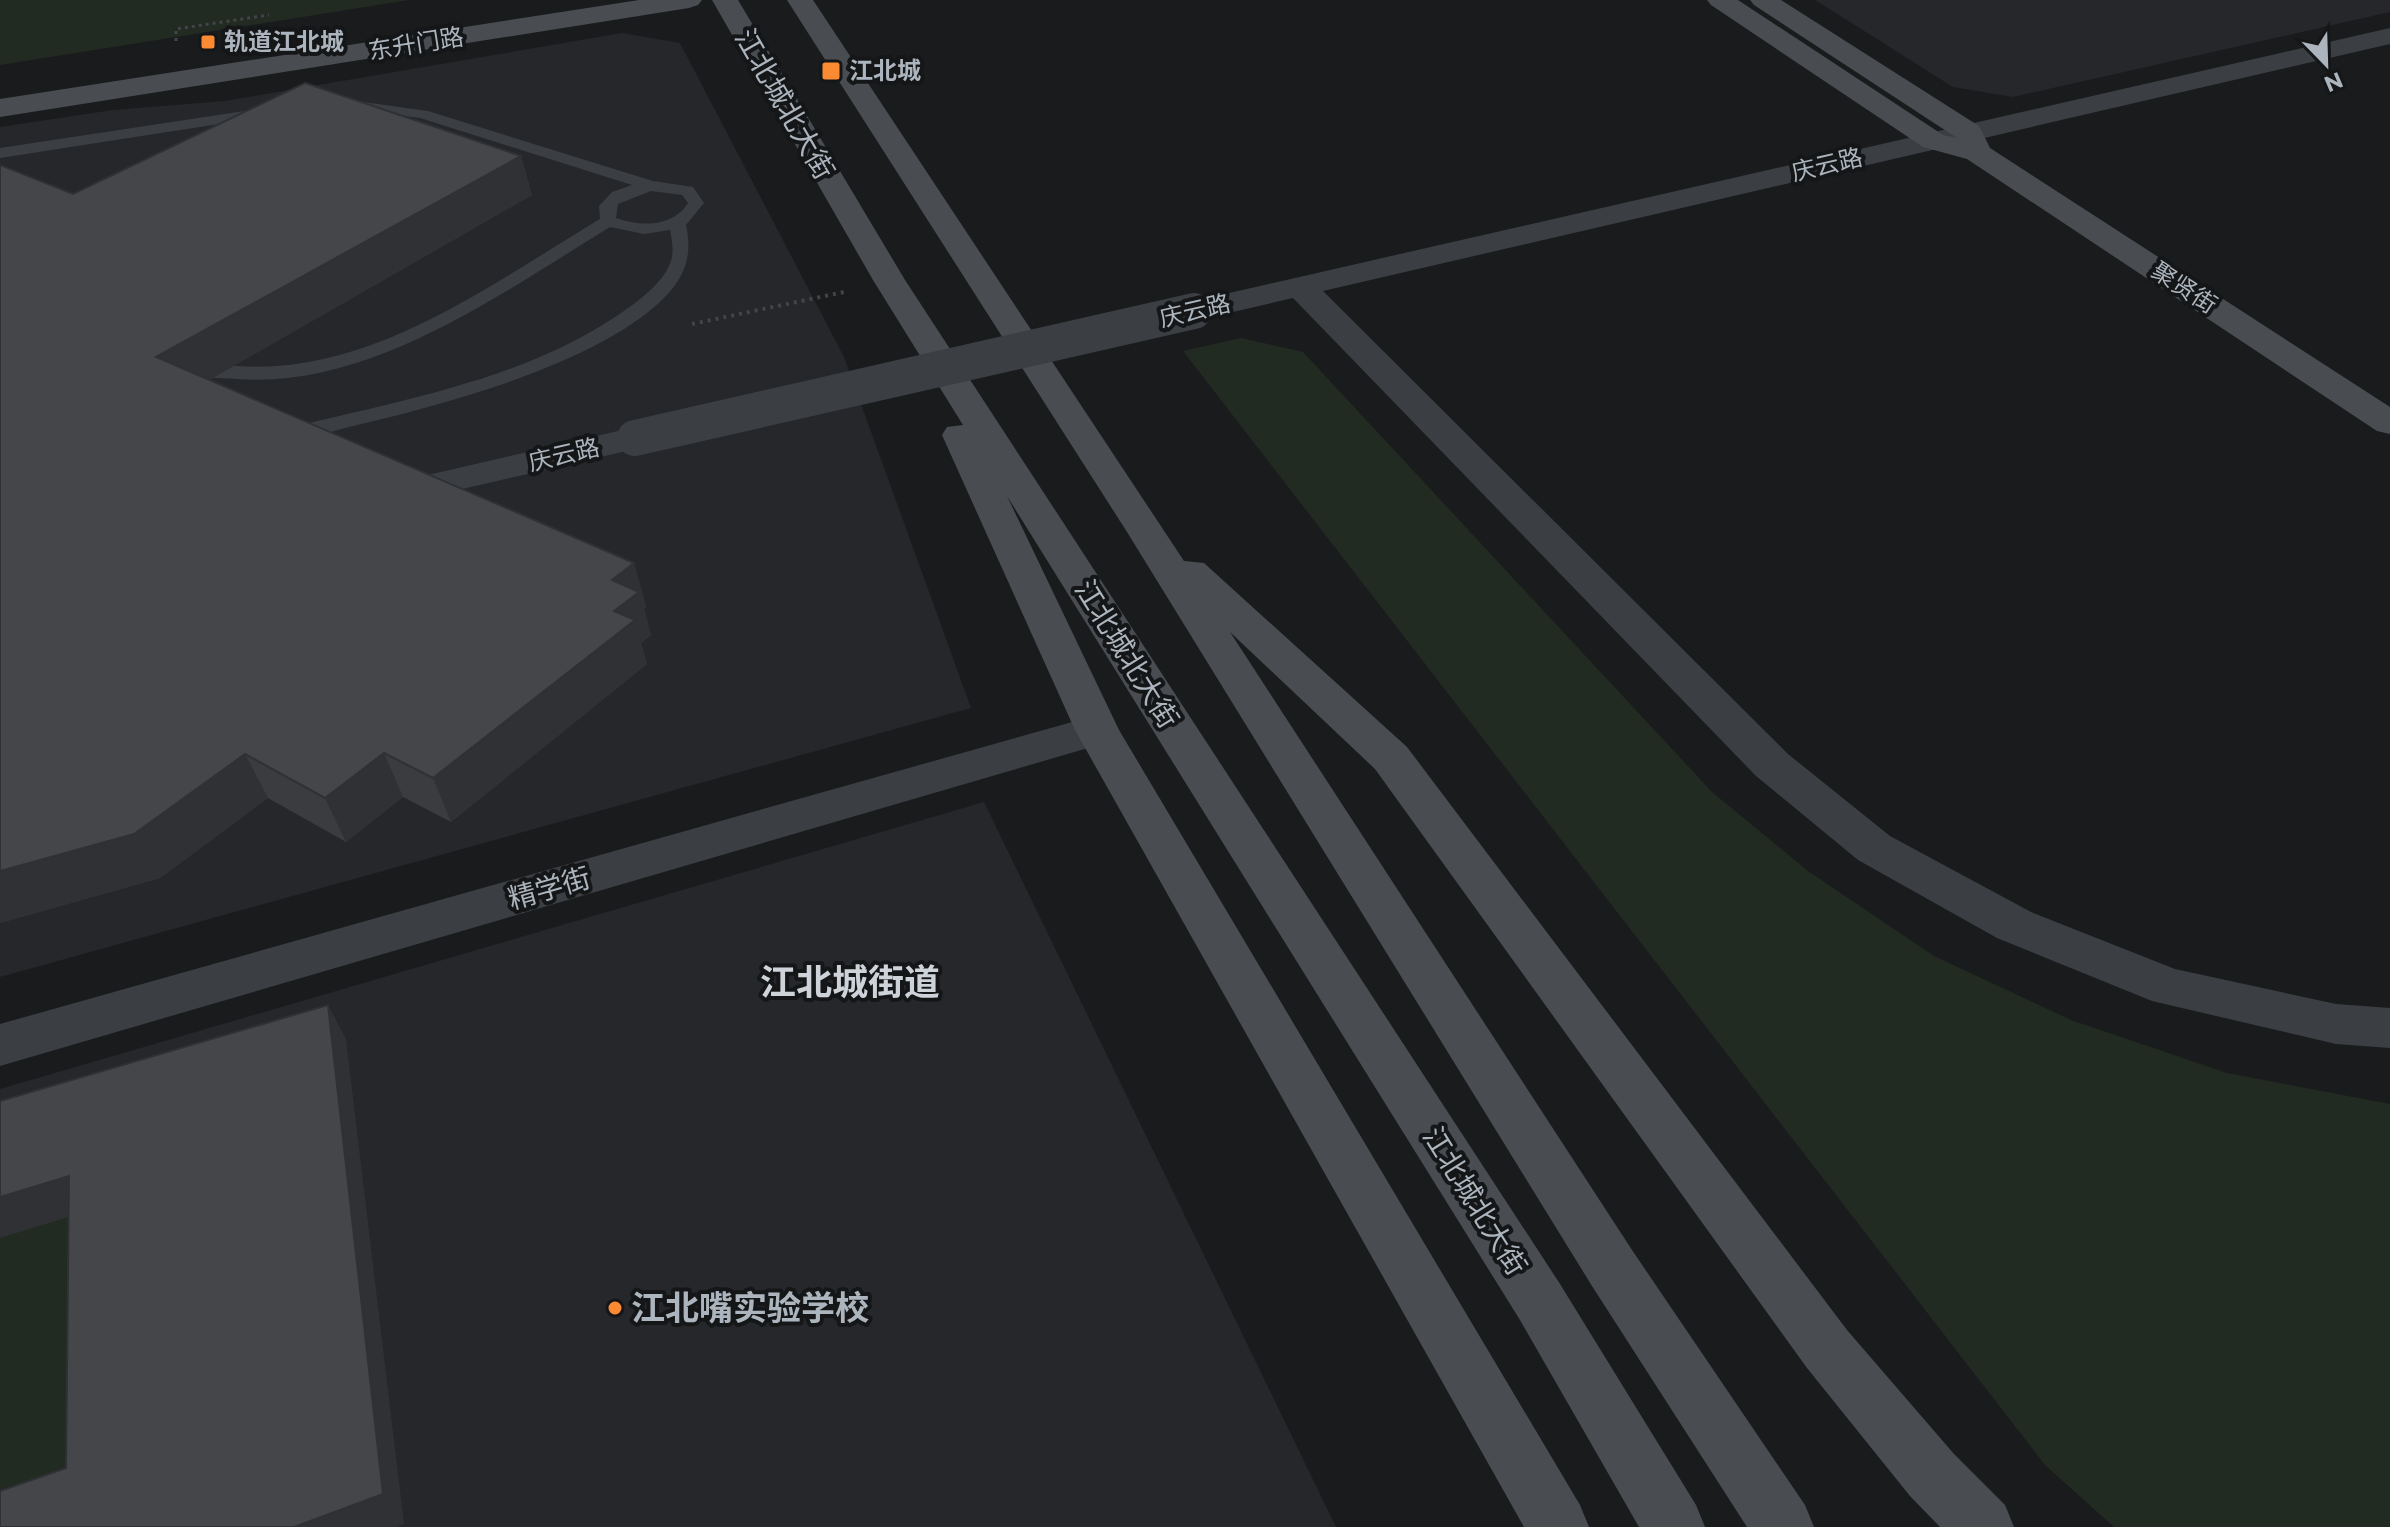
<svg xmlns="http://www.w3.org/2000/svg" width="2390" height="1527" font-family="Montserrat,'Noto Sans SC',sans-serif">
<style>
.built{fill:#26272a}
.green{fill:#222b22}
.lines{fill:none;stroke-linecap:round;stroke-linejoin:round}
.path-far1{stroke:#414549;stroke-width:3;stroke-dasharray:3 4;stroke-linecap:butt}
.path{stroke:#414549;stroke-width:4;stroke-dasharray:3 5;stroke-linecap:butt}
.lane{fill:#3b3e42;fill-rule:evenodd}
.street{fill:#3b3e42;fill-rule:evenodd}
.secondary{fill:#494d52;fill-rule:evenodd}
.street-bridge{stroke:#3b3e42;stroke-width:36}
.wall{fill:#3a3c40}
.shaded-wall{fill:#303134}
.building{fill:#44464a;stroke:#303134;stroke-width:2}
.poi-dot{fill:#fb8a33;stroke:#151618;stroke-width:3}
.labels{text-anchor:middle;stroke-width:8;stroke-linejoin:round;paint-order:stroke}
.far-poi-label{font-size:24px;font-weight:bold;fill:#acb5bd;stroke:#151618;text-anchor:start}
.far-street-label{font-size:24px;fill:#acb5bd;stroke:#151618}
.street-label{font-size:28px;fill:#acb5bd;stroke:#151618}
.near-poi-label{font-size:34px;font-weight:bold;fill:#acb5bd;stroke:#151618;text-anchor:start}
.district-label{font-size:36px;font-weight:bold;fill:#cdd3d8;stroke:#151618}
</style>
<rect width="100%" height="100%" fill="#1a1b1d"/>
<!-- built -->
<path class="built" d="M1815 0H2390V12L2013 97 1953 87Z
M622 33 680 43 844 357 971 708 0 977V127L113 110 225 101Z
M984 802 1336 1527H0V1089Z"/>
<!-- green -->
<path class="green" d="M0 0H409L0 65Z
M1241 338 1303 352 1712 792 1808 871 1934 956 2071 1020 2227 1073 2390 1104V1527H2114L2045 1465 1183 351Z
M95 1209V1498L0 1527V1238Z"/>
<g class="lines">
<!-- path-far1 -->
<path class="path-far1" d="M176 41V29L269 15"/>
<!-- path -->
<path class="path" d="M692 324 844 292"/>
<!-- lane -->
<path class="lane" d="M349 100 428 111 653 181 693 187 704 203 686 225C693 256 685 278 661 301 593 365 443 405 353 426 332 431 302 443 281 438L278 434 281 430C400 400 530 380 631 306 646 295 665 279 671 261 674 251 672 240 670 230L644 234 610 227C502 293 369 390 236 379 219 378 196 379 185 365L194 359C343 396 478 292 600 219L599 206 612 192 632 185 420 118 344 108 341 105ZM651 191 682 195 688 203C673 227 641 227 616 218L618 204Z
M264 108 272 113 270 116 0 158V148Z"/>
<!-- street -->
<path class="street" d="M2390 28V44L1323 291 1788 754 1890 836 2031 912 2175 969 2336 1004 2390 1008V1048L2336 1044 2152 1001 1997 938 1858 860 1756 776 1293 298 1194 321 1182 318 1177 311 1182 304 1194 301Z
M635 427 648 430 653 438 648 446 389 506 376 503 370 495 376 487Z
M1097 715 1112 719 1119 730 1112 741 0 1066V1024Z"/>
<!-- secondary -->
<path class="secondary" d="M639 0H702L698 5 689 8 0 117V99Z
M712 0H738L905 280 1560 1284 1696 1505 1705 1527H1639L1520 1320 1007 496 1119 730 1580 1505 1589 1527H1524L1075 730 942 435 947 427 963 425 873 280Z
M787 0H813L1184 561 1204 563 1407 747 1847 1330 1954 1454 2005 1505 2014 1527H1940L1910 1496 1807 1368 1375 769 1230 632 1632 1250 1805 1505 1814 1527H1747L1592 1286 1127 532Z
M1707 0H1738L1943 135 1957 138 1754 5 1750 0H1781L1979 126 1990 148 2390 407V434L2377 431 1967 159 1923 147 1711 5Z"/>
<!-- street-bridge -->
<path class="street-bridge" d="M635 438 1194 311"/>
</g>
<!-- wall -->
<path class="wall" d="M521 156 532 195 209 380 634 563 646 607 644 609 651 635 641 643 647 664 451 822 403 797 346 842 268 798 160 878 0 923V165L73 194Z"/>
<!-- shaded-wall -->
<path class="shaded-wall" d="M521 156 532 195 176 399 156 357Z
M634 563 646 607 644 609 651 635 641 643 647 664 451 822 433 778 614 611 612 580Z
M384 753 403 797 346 842 325 798Z
M245 754 268 798 160 878 0 923V871Z
M328 1005 346 1039 404 1524 396 1527H294Z
M69 1176 95 1209 0 1238V1197Z"/>
<!-- building -->
<path class="building" d="M305 83 521 156 156 357 634 563 612 580 639 592 614 611 635 620 433 778 384 753 325 798 245 754 134 834 0 871V165L73 194Z
M328 1005 383 1494 294 1527H0V1491L66 1468 69 1176 0 1197V1101Z"/>
<!-- markers -->
<g class="poi-dot">
<rect x="200" y="34" width="16" height="16" rx="4"/>
<rect x="821" y="61" width="20" height="20" rx="4"/>
<circle cx="615" cy="1308" r="8"/>
</g>
<g class="labels">
<!-- far-poi labels -->
<g class="far-poi-label">
<text x="224" y="50">轨道江北城</text>
<text x="849" y="79">江北城</text>
</g>
<!-- far-street labels -->
<g class="far-street-label">
<text transform="translate(416 44) rotate(-9)" y="8">东升门路</text>
<text transform="translate(1827 165) rotate(-13)" y="8">庆云路</text>
<text transform="translate(2184 288) rotate(33)" y="8">聚贤街</text>
<text transform="translate(1195 311) rotate(-13)" y="8">庆云路</text>
<text transform="translate(564 455) rotate(-13)" y="8">庆云路</text>
</g>
<!-- street labels -->
<g class="street-label">
<text transform="translate(785 104) rotate(60)" y="10">江北城北大街</text>
<text transform="translate(1127 654) rotate(58)" y="10">江北城北大街</text>
<text transform="translate(549 888) rotate(-16)" y="10">精学街</text>
<text transform="translate(1475 1201) rotate(58)" y="10">江北城北大街</text>
</g>
<!-- near-poi labels -->
<g class="near-poi-label">
<text x="631" y="1320">江北嘴实验学校</text>
</g>
<!-- district labels -->
<g class="district-label">
<text x="850" y="995">江北城街道</text>
</g>
</g>
<!-- north arrow -->
<g transform="translate(2326 64) rotate(157)" stroke="#151618" stroke-width="6" paint-order="stroke">
<path d="M0-6L14 30L0 20L-14 30Z" fill="#acb5bd"/>
<text y="-12" font-size="22" font-weight="bold" text-anchor="middle" fill="#acb5bd">N</text>
</g>
</svg>
